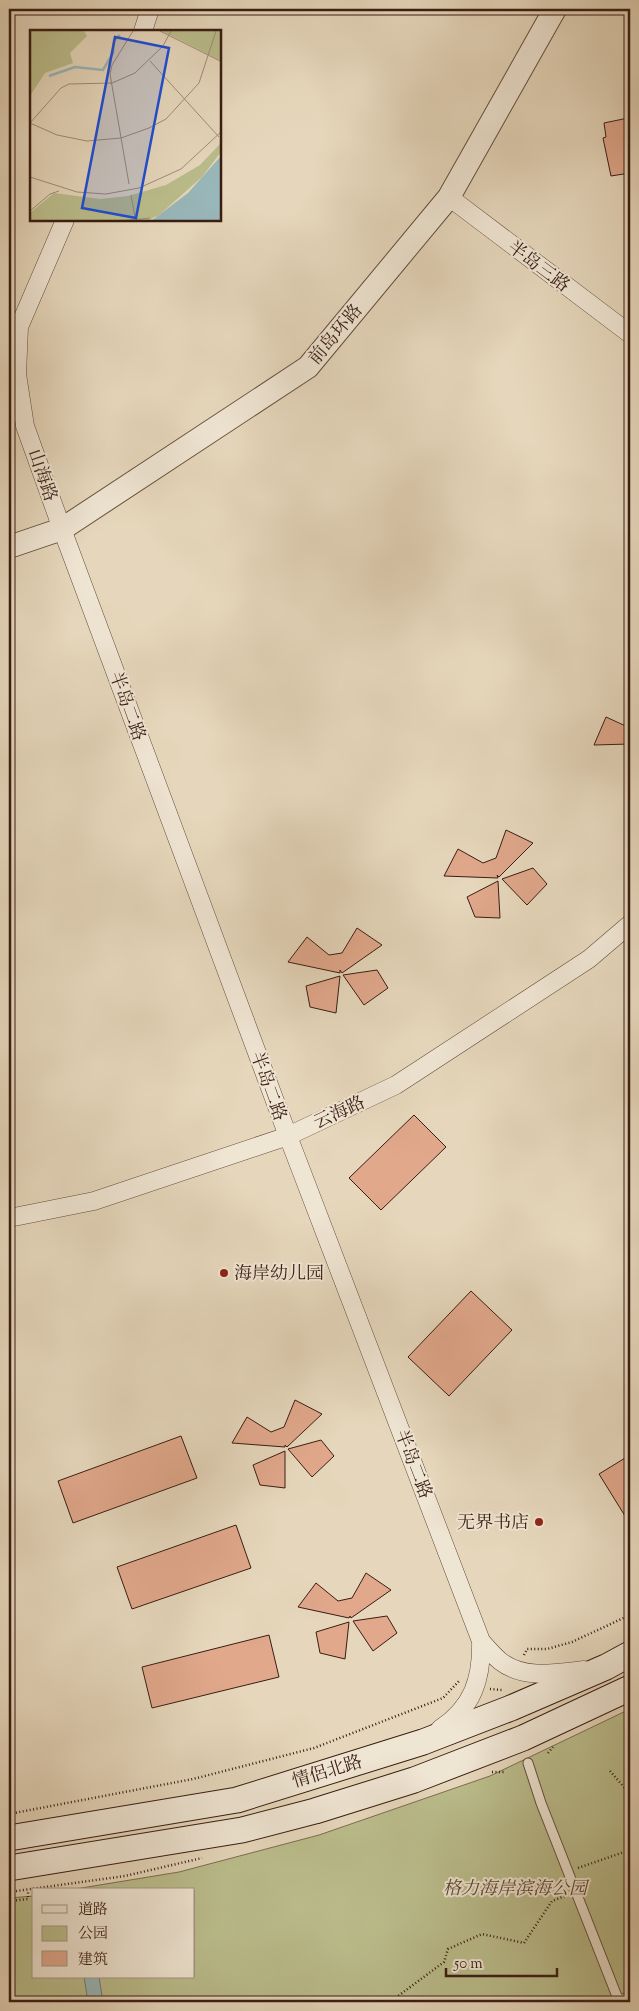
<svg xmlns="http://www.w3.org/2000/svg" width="639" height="2011" font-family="'Sorts Mill Goudy','Noto Serif SC',serif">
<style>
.green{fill:#bbbd8c;stroke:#7a6d4f}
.water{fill:#99b7ba;stroke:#737977}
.building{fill:#e1a88c;stroke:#391d12}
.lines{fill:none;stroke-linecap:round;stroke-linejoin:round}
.service-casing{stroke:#644c3c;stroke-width:11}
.minor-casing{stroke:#644c3c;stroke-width:19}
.tertiary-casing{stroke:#644c3c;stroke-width:24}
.secondary-casing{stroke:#391d12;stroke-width:27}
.path{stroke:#391d12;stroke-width:2.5;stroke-dasharray:1 2.5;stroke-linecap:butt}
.service{stroke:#efe5d3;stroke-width:9}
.minor{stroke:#efe5d3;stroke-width:18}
.tertiary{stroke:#efe5d3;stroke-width:22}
.secondary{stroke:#efe5d3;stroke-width:25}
.poi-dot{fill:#8f2418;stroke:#efe5d3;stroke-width:2}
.labels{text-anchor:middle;stroke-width:4;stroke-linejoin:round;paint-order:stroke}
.street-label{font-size:18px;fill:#391d12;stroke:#efe5d3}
.poi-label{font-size:18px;fill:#391d12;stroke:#efe5d3;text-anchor:start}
.park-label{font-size:18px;font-style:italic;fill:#5a4530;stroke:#efe5d3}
.inset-river{fill:none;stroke:#99b7ba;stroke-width:2.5}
.inset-road{fill:none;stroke:#a18d78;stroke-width:1}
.view{fill:#1d4ed8;fill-opacity:0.15;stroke:#1d4ed8;stroke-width:2.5}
.inset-edge{fill:none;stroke:#391d12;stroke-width:2.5}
</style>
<rect width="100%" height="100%" fill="#e6d7bc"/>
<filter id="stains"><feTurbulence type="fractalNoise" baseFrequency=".004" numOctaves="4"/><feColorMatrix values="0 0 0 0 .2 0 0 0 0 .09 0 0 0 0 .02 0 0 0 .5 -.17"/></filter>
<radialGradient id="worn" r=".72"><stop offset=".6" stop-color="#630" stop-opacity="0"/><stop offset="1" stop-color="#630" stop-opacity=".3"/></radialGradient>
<!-- green -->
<path class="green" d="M630 1709V2002H9V1898L34 1896V1977H194V1890H69L179 1872 319 1835 490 1776Z"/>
<!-- water -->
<path class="water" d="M84 1977H99L103 2002H88Z"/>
<!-- building -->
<path class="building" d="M628 118 630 133V173L611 176 603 138 606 137 604 123Z
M606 717 630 728V744L594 745Z
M506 830 533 843 499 877 497 875 498 878 444 876 458 849 483 863 496 858Z
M533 868 547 884 527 905 502 879Z
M498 881 500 918 475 917 467 897Z
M357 928 382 945 342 973 340 970V973L288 962 307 937 329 955 342 953Z
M377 970 388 988 364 1005 343 975Z
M340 976 336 1013 310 1007 306 986Z
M414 1115 446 1147 381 1210 349 1178Z
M471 1291 512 1330 449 1396 408 1357Z
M295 1400 322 1414 287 1447 285 1445V1447L232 1443 247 1417 271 1432 284 1427Z
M181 1436 197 1478 73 1523 58 1481Z
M321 1440 334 1456 312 1477 288 1449Z
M285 1451V1488L260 1485 253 1465Z
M630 1455V1524L599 1474Z
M236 1525 251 1568 132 1609 117 1567Z
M366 1573 391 1590 351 1618 350 1616 349 1618 298 1607 316 1583 338 1601 352 1598Z
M387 1616 397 1633 373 1651 353 1621Z
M349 1622 345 1659 320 1653 316 1632Z
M269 1635 279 1677 152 1708 142 1667Z"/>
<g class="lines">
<defs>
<path id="service" d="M528 1763 541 1803 618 1999
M611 2002 630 1997"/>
<path id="minor" d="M143 31 150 9
M449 197 630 334
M65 220 19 327 17 374 25 426 62 529 288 1136 481 1641C482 1679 473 1707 440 1729
M9 1218 94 1201 288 1136 396 1085 589 959 630 924
M481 1641C487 1648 493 1655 500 1661 524 1680 557 1673 584 1670"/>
<path id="tertiary" d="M9 547 62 529 308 367 449 197 555 9"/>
<path id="secondary" d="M9 1838 237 1800 423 1742 511 1708 606 1667 630 1654
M9 1868 242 1830 315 1811 414 1780 523 1738 630 1688"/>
</defs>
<!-- service casing -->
<use href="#service" class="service-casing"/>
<!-- minor casing -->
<use href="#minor" class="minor-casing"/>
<!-- tertiary casing -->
<use href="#tertiary" class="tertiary-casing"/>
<!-- secondary casing -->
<use href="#secondary" class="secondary-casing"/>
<!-- path -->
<path class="path" d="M524 1655 527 1649H547L572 1642 630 1615
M490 1689 502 1690
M548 1753 553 1747
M610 1771 630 1794
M492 1772H506
M9 1814 193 1779 314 1748 443 1698 459 1681
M578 1868 630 1850
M9 1892 125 1876 202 1858
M9 1901 28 1899V1890
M390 2002 444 1962 448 1949 482 1934 524 1943 552 1901 565 1896"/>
<!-- service -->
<use href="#service" class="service"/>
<!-- minor -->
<use href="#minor" class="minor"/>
<!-- tertiary -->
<use href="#tertiary" class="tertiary"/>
<!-- secondary -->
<use href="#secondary" class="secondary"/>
</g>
<!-- markers -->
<g class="poi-dot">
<circle cx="224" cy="1273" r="5"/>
<circle cx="539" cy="1522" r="5"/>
</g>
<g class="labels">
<!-- street labels -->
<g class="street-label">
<text transform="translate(539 266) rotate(37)" y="6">半岛三路</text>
<text transform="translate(335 334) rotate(-50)" y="6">前岛环路</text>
<text transform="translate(43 475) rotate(71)" y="6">山海路</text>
<text transform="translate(128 706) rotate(70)" y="6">半岛二路</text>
<text transform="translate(269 1086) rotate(70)" y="6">半岛二路</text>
<text transform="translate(339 1112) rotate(-25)" y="6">云海路</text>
<text transform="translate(414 1464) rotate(69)" y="6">半岛二路</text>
<text transform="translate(327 1771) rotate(-17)" y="6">情侶北路</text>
</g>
<!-- poi labels -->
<g class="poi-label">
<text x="234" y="1279">海岸幼儿园</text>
<text x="529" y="1528" text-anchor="end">无界书店</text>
</g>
<!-- park labels -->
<g class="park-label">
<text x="515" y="1894">格力海岸滨海公园</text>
</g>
</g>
<!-- overview -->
<g transform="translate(30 30)">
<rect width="191" height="191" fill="#e6d7bc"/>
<path d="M0 1H54L57 6 40 23 43 33 15 43 0 66ZM132 1H191V31ZM191 113V122L172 147 129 185 117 191H0V183L24 163 70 169 98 166 136 155 170 135Z" fill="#bbbd8c"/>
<path d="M191 126V191H121L158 163Z" fill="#99b7ba"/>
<path class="inset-river" d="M19 46 45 37 73 40 83 23 84 10 90 5"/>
<path class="inset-road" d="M130 1 192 32M120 31 189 107M0 93 27 105 57 111 91 108 119 98 136 89 169 53 186 1M0 93 31 58 39 54 82 53 105 43 133 16 141 1M0 147 47 162 76 164 109 158 151 139 192 101M99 154 80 44 82 35 103 1M101 165 105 187M0 181 20 164 29 161M90 191 120 188"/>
<path class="view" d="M85 7 139 18 106 188 52 178Z"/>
<rect width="191" height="191" class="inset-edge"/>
</g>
<!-- margin -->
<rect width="639" height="2011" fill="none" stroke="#e6d7bc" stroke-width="30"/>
<rect x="10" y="10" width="619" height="1991" fill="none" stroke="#391d12" stroke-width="2.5"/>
<rect x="15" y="15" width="609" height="1981" fill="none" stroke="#391d12"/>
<!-- legend -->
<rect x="32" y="1888" width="162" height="90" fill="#efe5d3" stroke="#a69586"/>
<rect x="42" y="1905" width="25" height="8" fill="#efe5d3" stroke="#a69586"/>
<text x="78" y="1914" font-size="15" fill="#391d12">道路</text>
<rect x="42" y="1926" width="25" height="15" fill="#bbbd8c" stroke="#a69586"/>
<text x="78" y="1938" font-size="15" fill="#391d12">公园</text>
<rect x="42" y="1951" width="25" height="15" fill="#e1a88c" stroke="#a69586"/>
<text x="78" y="1964" font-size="15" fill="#391d12">建筑</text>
<!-- scale -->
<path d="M446 1968v8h111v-8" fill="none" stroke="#391d12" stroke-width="2.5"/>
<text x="454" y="1968" font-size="15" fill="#391d12" stroke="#efe5d3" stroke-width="4" paint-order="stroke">50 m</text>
<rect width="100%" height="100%" filter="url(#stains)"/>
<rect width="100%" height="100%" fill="url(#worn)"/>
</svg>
